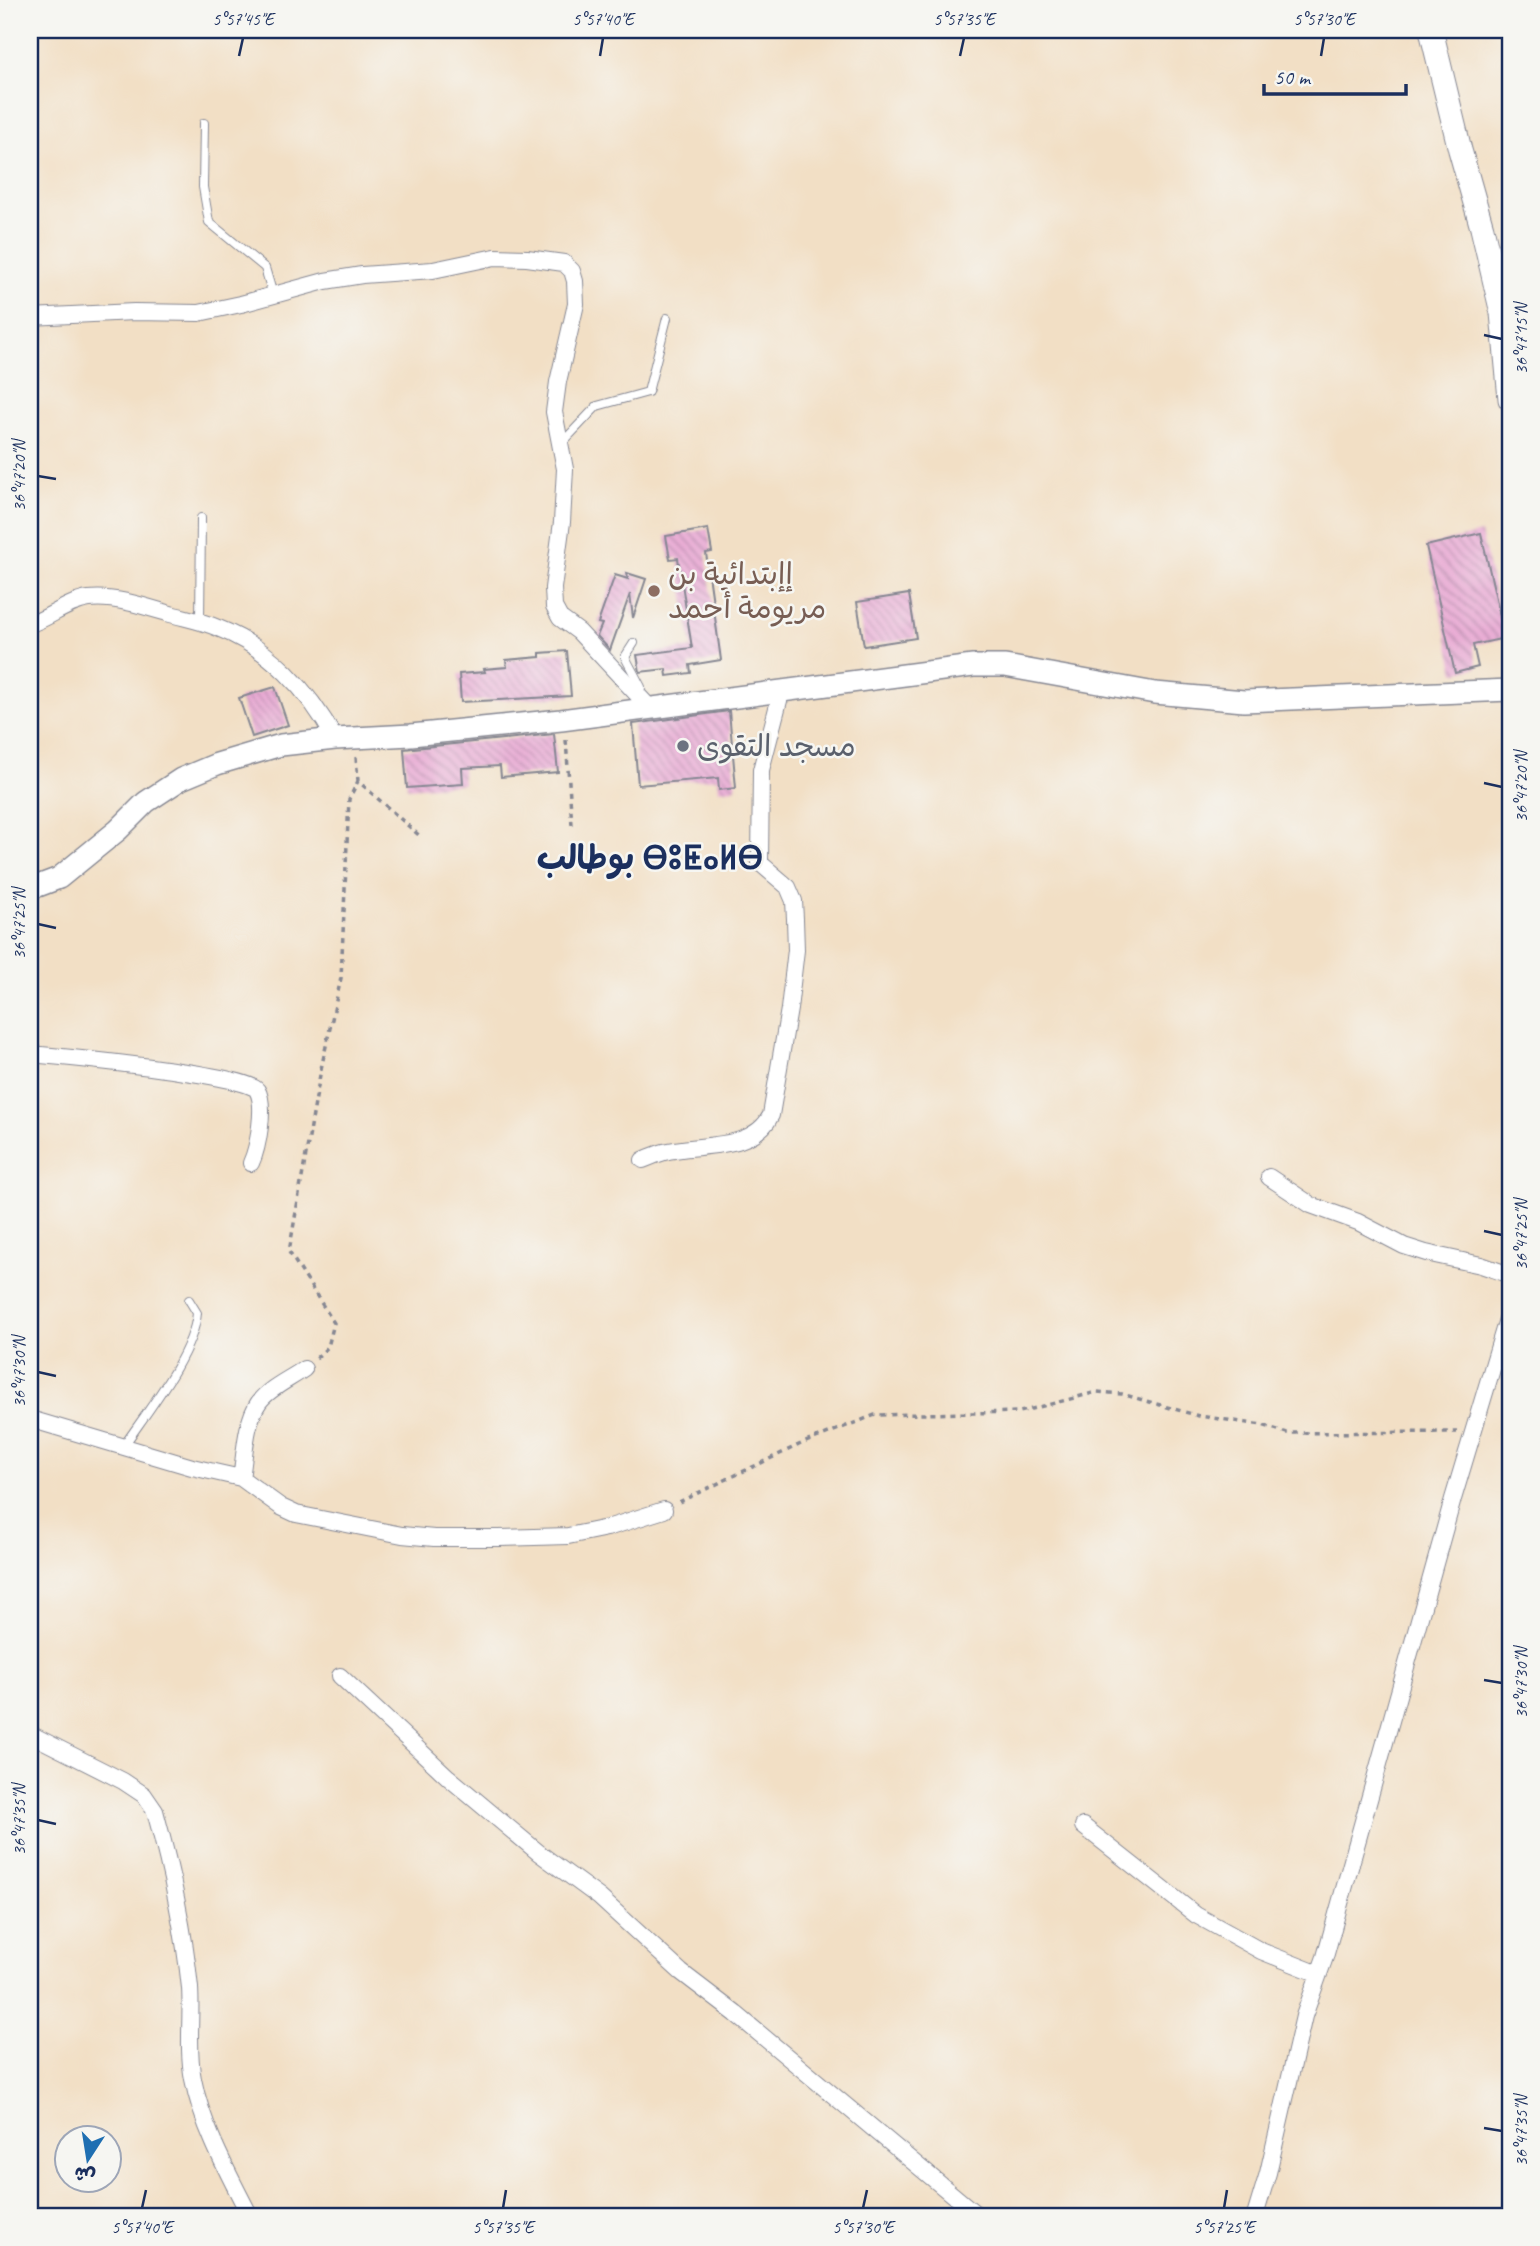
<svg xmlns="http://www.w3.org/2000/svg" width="1540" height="2246" font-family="Caveat,'Playpen Sans Arabic','Noto Sans Tifinagh',sans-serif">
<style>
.building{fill:url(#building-back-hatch)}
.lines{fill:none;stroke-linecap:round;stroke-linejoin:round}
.service-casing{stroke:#868792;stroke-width:10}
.minor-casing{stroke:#868792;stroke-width:18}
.tertiary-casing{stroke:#868792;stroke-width:24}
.secondary-casing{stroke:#868792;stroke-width:25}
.path{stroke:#868792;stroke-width:3.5;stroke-dasharray:5 5;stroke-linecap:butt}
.service{stroke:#fff;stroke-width:8}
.minor{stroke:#fff;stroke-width:16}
.tertiary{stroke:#fff;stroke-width:21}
.secondary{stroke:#fff;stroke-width:23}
.ticks{fill:none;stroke:#1b2f5e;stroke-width:2.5}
.education-dot{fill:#8d6e63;stroke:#f6f6f2;stroke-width:2.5}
.worship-dot{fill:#6b7280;stroke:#f6f6f2;stroke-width:2.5}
.labels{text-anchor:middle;stroke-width:5;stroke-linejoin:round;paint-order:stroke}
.education-label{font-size:30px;fill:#785e54;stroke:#f6f6f2;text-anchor:start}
.worship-label{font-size:30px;fill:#5b616d;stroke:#f6f6f2;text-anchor:start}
.quarter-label{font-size:33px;font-weight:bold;fill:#1b2f5e;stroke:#f6f6f2}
.neatline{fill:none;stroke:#1b2f5e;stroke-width:2.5}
.ticks-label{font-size:18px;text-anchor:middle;fill:#1b2f5e}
</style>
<defs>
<pattern id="building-back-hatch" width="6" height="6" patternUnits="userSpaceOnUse" patternTransform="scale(1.75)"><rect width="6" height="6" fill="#e8a6d2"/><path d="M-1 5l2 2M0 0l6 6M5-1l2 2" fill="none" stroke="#bb88ae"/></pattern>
</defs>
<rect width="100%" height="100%" fill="#f6f6f2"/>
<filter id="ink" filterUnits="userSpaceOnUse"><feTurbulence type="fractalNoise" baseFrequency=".0143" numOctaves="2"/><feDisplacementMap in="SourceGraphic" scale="14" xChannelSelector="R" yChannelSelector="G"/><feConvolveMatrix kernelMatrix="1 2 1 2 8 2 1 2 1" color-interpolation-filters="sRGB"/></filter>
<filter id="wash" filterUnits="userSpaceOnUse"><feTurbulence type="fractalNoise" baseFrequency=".00686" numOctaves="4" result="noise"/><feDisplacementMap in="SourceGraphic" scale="28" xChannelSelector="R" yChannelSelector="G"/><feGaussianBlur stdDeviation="1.57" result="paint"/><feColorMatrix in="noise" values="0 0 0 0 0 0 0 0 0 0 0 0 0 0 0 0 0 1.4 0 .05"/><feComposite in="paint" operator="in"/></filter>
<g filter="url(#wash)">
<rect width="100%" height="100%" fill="#f2dfc5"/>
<g id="blocks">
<!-- building -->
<path class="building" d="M708 529 712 552 706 553 721 660 690 665 691 673 667 676 666 669 640 672 637 655 692 648 678 558 670 559 666 536Z
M1481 533 1505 638 1473 645 1478 667 1455 673 1426 546Z
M627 573 646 579 633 618 630 594 610 650 597 636 602 624 598 623 615 575 628 579Z
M909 594 916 638 864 646 857 602Z
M567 651 571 696 461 702 459 674 485 672 484 669 507 667 506 660 540 657V653Z
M275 687 288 725 252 737 239 698Z
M729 711 736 788 719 790 718 778 638 785 633 724Z
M554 734 558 772 501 777 500 766 462 768 463 784 407 788 404 749Z"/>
</g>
</g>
<g filter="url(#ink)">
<use href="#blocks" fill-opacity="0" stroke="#868792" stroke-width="2"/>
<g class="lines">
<defs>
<path id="service" d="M204 123 203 187 209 222 265 268 273 295
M560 445 597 406 648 392 667 318
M200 622 201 518
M634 643 625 657 641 687 640 695
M123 1447C146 1413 194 1353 197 1313L189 1300"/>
<path id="minor" d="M30 317 134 312 199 313 241 304 325 281 362 275 433 270 495 257 527 258 564 263 572 271 575 281 576 304 558 382 554 412 565 469 562 522 553 588 554 607 560 618 579 632 649 707
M30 624C50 618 67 602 89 599 113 596 144 606 167 613 184 618 202 621 218 628 270 648 309 691 335 739
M30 1054C60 1057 246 1074 257 1090 266 1105 258 1148 251 1163
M643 1160C650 1157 657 1154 664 1152 698 1143 753 1152 771 1115L789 1009 796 950 795 919 794 901 788 887 760 863 761 770 782 689
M1269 1177 1311 1205 1358 1222 1404 1246 1426 1253 1481 1265 1510 1275
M30 1419 192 1467 241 1478 281 1507 296 1514 402 1535 434 1538H499L568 1536 607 1528 664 1510
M241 1478C245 1455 245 1422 259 1402 269 1388 290 1379 304 1369
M340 1676 448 1777 539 1853 599 1897 681 1972 736 2014 978 2216
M30 1734 123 1781 144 1795 155 1811C171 1869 184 1929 190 1988 192 2018 187 2049 193 2079 202 2126 228 2173 250 2216
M1083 1826 1196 1915 1261 1951 1319 1974
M1255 2216 1268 2173 1304 2016 1325 1957 1453 1499 1510 1309"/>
<path id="tertiary" d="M30 889 59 878 118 830 146 802 181 779 217 764 281 745 335 739 411 735 561 720 973 666H1005L1155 693 1244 701 1510 690"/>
<path id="secondary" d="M1431 30 1460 150 1482 228 1502 313 1510 399"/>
</defs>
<!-- service casing -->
<use href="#service" class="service-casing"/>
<!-- minor casing -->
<use href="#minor" class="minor-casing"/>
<!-- tertiary casing -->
<use href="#tertiary" class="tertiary-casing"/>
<!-- secondary casing -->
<use href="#secondary" class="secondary-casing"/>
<!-- path -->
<path class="path" d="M566 740 572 825
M356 757 358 781 422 838
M316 1358 328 1347 334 1323 289 1252 321 1069 341 978 349 799 358 781
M679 1502 803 1443 875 1415 1020 1412 1097 1392 1122 1394 1199 1416 1262 1425 1287 1433 1457 1432"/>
<!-- service -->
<use href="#service" class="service"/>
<!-- minor -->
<use href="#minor" class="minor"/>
<!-- tertiary -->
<use href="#tertiary" class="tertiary"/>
<!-- secondary -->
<use href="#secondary" class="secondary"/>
</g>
</g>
<!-- ticks -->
<path class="ticks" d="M239 56 243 38M600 56 603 38M960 56 964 38M1321 56 1324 38M1484 335 1502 339M38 476 56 479M1484 783 1502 787M38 924 56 928M1484 1231 1502 1235M38 1372 56 1376M1484 1680 1502 1683M38 1820 56 1824M1484 2128 1502 2131M142 2208 146 2190M503 2208 506 2190M863 2208 867 2190M1224 2208 1227 2190"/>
<!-- markers -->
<circle class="education-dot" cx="654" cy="591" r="7"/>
<circle class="worship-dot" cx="683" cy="746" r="7"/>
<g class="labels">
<!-- education labels -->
<g class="education-label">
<text x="668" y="584">إإبتدائية بن<tspan x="668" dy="34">مريومة أحمد</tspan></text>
</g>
<!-- worship labels -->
<g class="worship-label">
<text x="697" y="756">مسجد التقوى</text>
</g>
<!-- quarter labels -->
<g class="quarter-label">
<text x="650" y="869">بوطالب ⴱⵓⵟⴰⵍⴱ</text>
</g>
</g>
<!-- margin -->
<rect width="1540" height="2246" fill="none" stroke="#f6f6f2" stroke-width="77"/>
<!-- north arrow -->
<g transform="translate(88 2159) rotate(192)"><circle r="33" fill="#f6f6f2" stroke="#9ea6b7" stroke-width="2"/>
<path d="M0-5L12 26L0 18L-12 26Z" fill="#1f6fb2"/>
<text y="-10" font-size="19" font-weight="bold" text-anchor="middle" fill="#1b2f5e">ش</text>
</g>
<!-- scale -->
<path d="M1264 84v10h142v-10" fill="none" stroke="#1b2f5e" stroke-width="3.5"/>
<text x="1274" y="84" font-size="21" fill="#1b2f5e" stroke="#f6f6f2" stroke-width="5" paint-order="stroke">50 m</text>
<rect x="38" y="38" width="1464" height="2170" class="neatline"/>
<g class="ticks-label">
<text x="243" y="25">5°57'45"E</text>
<text x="603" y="25">5°57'40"E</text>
<text x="964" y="25">5°57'35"E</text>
<text x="1324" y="25">5°57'30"E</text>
<text transform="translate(1521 339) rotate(-90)" y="6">36°47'15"N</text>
<text transform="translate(19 476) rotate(-90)" y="6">36°47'20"N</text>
<text transform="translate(1521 787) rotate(-90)" y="6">36°47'20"N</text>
<text transform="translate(19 924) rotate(-90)" y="6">36°47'25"N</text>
<text transform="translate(1521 1235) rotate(-90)" y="6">36°47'25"N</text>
<text transform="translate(19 1372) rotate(-90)" y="6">36°47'30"N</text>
<text transform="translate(1521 1683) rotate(-90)" y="6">36°47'30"N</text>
<text transform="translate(19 1820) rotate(-90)" y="6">36°47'35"N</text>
<text transform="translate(1521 2131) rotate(-90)" y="6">36°47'35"N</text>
<text x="142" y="2233">5°57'40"E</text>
<text x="503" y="2233">5°57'35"E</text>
<text x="863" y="2233">5°57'30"E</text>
<text x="1224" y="2233">5°57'25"E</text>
</g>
</svg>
